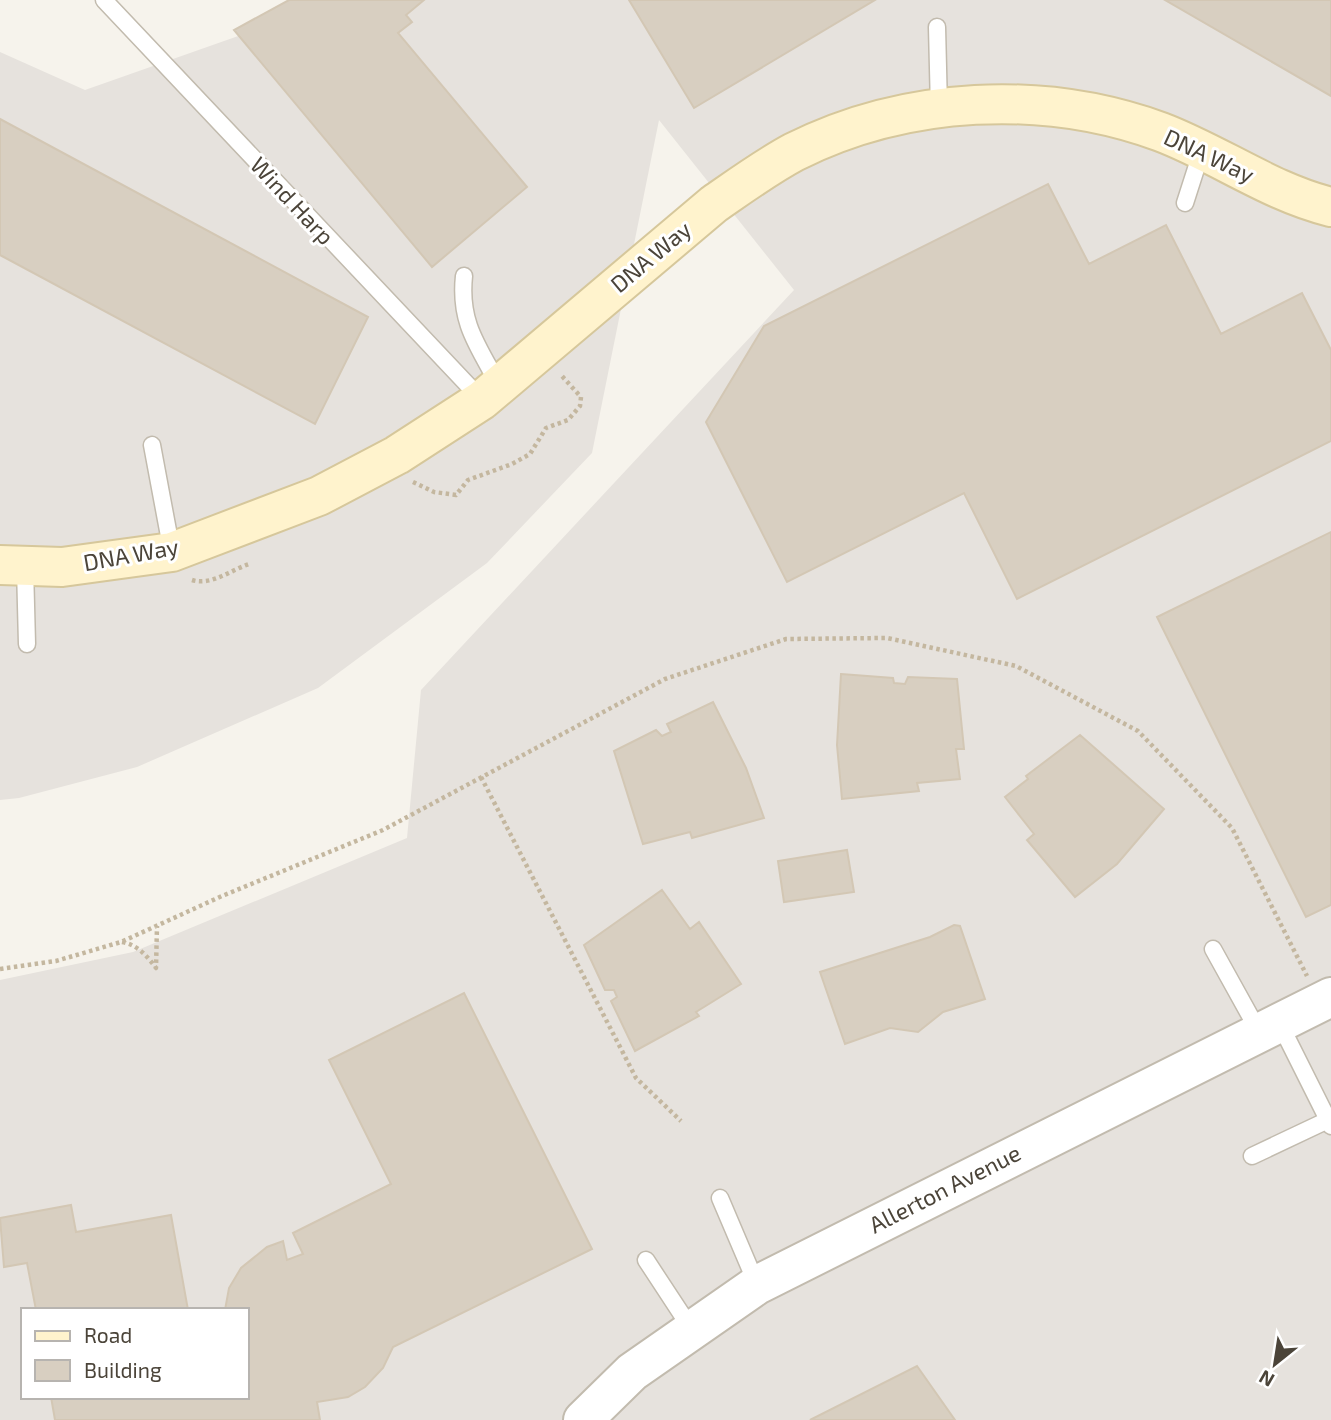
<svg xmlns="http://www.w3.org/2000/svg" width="1331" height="1420" font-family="'Exo 2',sans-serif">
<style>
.industrial{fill:#e6e2dd;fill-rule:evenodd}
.building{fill:#d8cfc1;stroke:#d3c7b4;stroke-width:2}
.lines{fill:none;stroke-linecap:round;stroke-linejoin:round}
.service-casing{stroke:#c2bbae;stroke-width:19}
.tertiary-casing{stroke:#c2bbae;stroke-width:42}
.secondary-casing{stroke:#d6c79b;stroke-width:42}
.path{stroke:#c4b79f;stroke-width:4.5;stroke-dasharray:3.5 3.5;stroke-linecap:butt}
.service{stroke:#fff;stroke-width:16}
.tertiary{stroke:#fff;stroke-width:38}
.secondary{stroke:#fff3cd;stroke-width:38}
.labels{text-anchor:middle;stroke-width:6;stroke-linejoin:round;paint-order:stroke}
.street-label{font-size:23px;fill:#4b4439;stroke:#fff}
</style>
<rect width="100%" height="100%" fill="#f6f3ec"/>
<!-- industrial -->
<path class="industrial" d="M340 0H1331V1420H0V980L133 952 407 838 421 690 794 290 659 120 592 453 487 563 318 688 137 767 19 798 0 800V52L85 90ZM23 1310H247V1397H23Z"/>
<!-- building -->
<path class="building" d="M289 0H424L406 15 412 22 398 33 527 187 432 267 234 30Z
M629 0H875L694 108Z
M1165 0H1331V96Z
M0 119 368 317 315 424 0 255Z
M1048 184 1089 264 1166 225 1221 334 1302 293 1331 350V441L1017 599 964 493 787 582 706 422 764 326Z
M1331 532V905L1306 917 1157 617Z
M841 674 893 678 894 683 905 684 908 677 957 679 964 749H956L960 779 917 783 919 791 842 799 837 745Z
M713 702 746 768 764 818 692 838 690 832 643 844 614 751 656 730 662 736 671 732 667 724Z
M1080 735 1164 809 1117 864 1075 897 1027 840 1034 834 1005 797 1028 779 1026 776Z
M847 850 854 892 784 902 778 861Z
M662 890 690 929 699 922 741 984 696 1012 699 1016 635 1051 611 1001 617 997 614 990H605L584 945Z
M954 925 960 926 985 999 943 1012 918 1032 890 1028 845 1044 820 972 930 937Z
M464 993 592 1249 393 1347 383 1368 365 1387 348 1397 317 1402 320 1420H55L51 1397H247V1310H225L229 1288 241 1268 267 1247 283 1241 287 1260 303 1254 293 1233 391 1184 329 1060Z
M71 1205 76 1232 171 1215 188 1310H36L27 1263 4 1267 0 1218Z
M917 1366 955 1420H810Z"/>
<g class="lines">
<defs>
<path id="service" d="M104 0 482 400
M937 27 939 109
M1185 203 1202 150
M464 276C459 323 478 346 499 385
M152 445 172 552
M25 567 27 644
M1213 949 1259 1032
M1279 1022 1331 1126
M1252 1156 1328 1120
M720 1198 757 1285
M646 1260 692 1330"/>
<path id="tertiary" d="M583 1420 632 1372 757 1285 1331 997"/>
<path id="secondary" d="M0 565 62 567 172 552 319 496 397 455 482 400 714 204C740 186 766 167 794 152 906 96 1043 89 1161 132 1219 154 1270 192 1331 207"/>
</defs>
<!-- service casing -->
<use href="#service" class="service-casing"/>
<!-- tertiary casing -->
<use href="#tertiary" class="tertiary-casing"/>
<!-- secondary casing -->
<use href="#secondary" class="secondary-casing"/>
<!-- path -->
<path class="path" d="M413 482 434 492 456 495 468 480 512 464 530 454 546 428 568 420 580 406 581 397 561 375
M192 580C211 586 231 570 249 564
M481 777 636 1078 681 1121
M122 942C138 945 147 956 156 968L157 926
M0 969 56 961 121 942 222 896 383 830 665 679 786 639 887 638 1016 666 1138 731 1232 828 1307 976"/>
<!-- service -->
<use href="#service" class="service"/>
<!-- tertiary -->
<use href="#tertiary" class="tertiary"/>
<!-- secondary -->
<use href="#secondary" class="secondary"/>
</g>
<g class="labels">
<!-- street labels -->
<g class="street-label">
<text transform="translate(1209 156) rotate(25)" y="8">DNA Way</text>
<text transform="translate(292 201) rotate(47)" y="8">Wind Harp</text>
<text transform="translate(651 257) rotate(-40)" y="8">DNA Way</text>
<text transform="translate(131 555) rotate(-10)" y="8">DNA Way</text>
<text transform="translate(945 1189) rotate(-27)" y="8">Allerton Avenue</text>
</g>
</g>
<!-- legend -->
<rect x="21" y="1308" width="228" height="91" fill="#ffffff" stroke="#b7b4b0" stroke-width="2"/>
<rect x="35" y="1331" width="35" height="10" fill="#fff3cd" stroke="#b7b4b0" stroke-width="2"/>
<text x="84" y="1343" font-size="21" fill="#4b4439">Road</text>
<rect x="35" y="1360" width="35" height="21" fill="#d8cfc1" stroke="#b7b4b0" stroke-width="2"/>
<text x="84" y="1378" font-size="21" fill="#4b4439">Building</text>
<!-- north arrow -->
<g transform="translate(1275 1364) rotate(210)" stroke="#ffffff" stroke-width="5" paint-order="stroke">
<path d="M0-5L12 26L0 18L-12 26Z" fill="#4b4439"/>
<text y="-10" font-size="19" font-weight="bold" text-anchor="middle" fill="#4b4439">N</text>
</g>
</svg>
